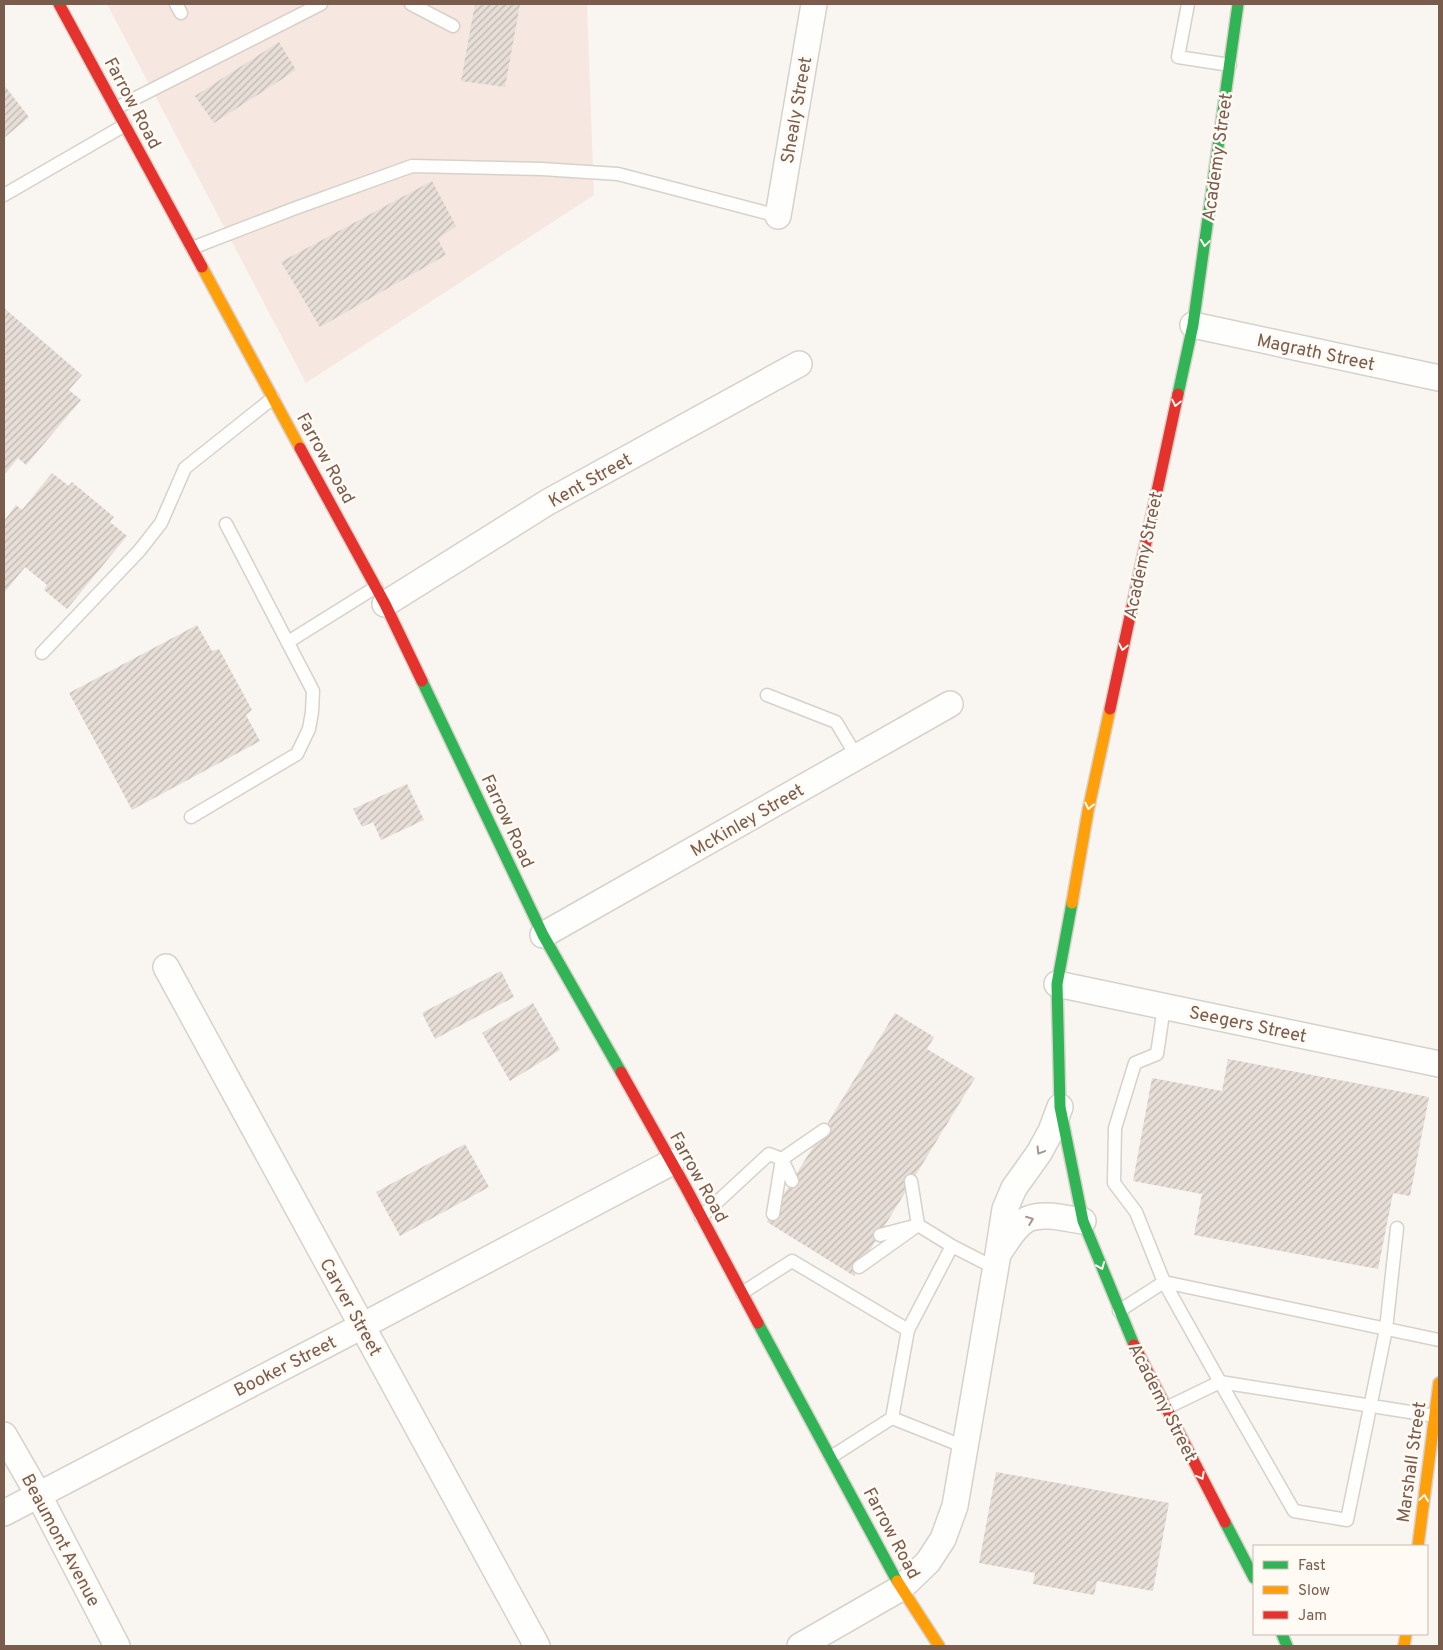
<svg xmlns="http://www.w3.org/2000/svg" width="1443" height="1650" font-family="Overpass,sans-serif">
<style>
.commercial{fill:#f6e8e1}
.building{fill:url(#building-hatch)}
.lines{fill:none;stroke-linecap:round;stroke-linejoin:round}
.lane-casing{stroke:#d7d1cb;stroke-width:15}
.street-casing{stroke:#d7d1cb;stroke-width:28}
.fast-casing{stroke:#d9d2cb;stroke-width:14}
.slow-casing{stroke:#d9d2cb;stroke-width:14}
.jam-casing{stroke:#d9d2cb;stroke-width:14}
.lane{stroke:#fefefd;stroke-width:12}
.street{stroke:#fefefd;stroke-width:25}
.fast{stroke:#30b455;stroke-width:11}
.slow{stroke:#ff9f0a;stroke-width:11}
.jam{stroke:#e5322d;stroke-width:11}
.oneway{stroke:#fffaf3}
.oneway2{stroke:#a8958b}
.labels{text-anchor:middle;stroke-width:5;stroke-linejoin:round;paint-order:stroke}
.street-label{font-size:18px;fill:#7a5c4d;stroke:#fffaf3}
</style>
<defs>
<pattern id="building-hatch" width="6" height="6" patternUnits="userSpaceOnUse" patternTransform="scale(1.25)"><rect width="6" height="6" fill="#e6ded7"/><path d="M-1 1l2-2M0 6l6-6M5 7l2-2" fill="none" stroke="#bfb7b1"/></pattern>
</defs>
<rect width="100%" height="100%" fill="#f9f5f0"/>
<!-- commercial -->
<path class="commercial" d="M107 4H587L594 195 306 383Z"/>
<!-- building -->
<path class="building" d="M475 4H520L505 87 461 81Z
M279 42 296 70 214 123 195 96Z
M4 85 29 117 4 138Z
M432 181 456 226 438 239 446 255 320 327 281 262Z
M4 308 82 375 69 390 81 400 26 465 18 458 4 475Z
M52 473 69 486 72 482 114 517 110 522 127 536 67 609 44 590 47 585 25 567 4 593V521L16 505 22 510Z
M197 625 212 651 219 649 252 710 246 715 260 741 132 810 69 693Z
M407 784 424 820 381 840 373 822 362 827 353 809Z
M501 971 514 997 435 1039 422 1013Z
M533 1003 560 1050 510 1081 482 1033Z
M895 1013 934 1037 927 1049 975 1078 854 1276 767 1222Z
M1228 1059 1429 1097 1410 1196 1393 1193 1378 1269 1194 1235 1202 1194 1133 1181 1152 1078 1222 1091Z
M465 1144 489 1187 400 1236 376 1192Z
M996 1472 1169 1503 1153 1591 1097 1581 1094 1595 1033 1584 1035 1573 979 1563Z"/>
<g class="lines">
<defs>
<path id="lane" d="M176 4 181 13
M411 4 453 26
M1188 4 1178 57 1230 65
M116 108 321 4
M4 195 125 125
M192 248 293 209 412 166 542 169 618 174 778 216
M288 642 376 587
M42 653 139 551 161 523 185 468 273 398
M767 695 836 722 857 757
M191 817 297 754 309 729 312 712 313 691 226 524
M1164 1007 1157 1054 1135 1063 1115 1128 1114 1183 1136 1212 1164 1282 1220 1382 1166 1408
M792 1181 782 1159 824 1130
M911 1181 918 1225 952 1246
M701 1217 769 1154 782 1159 773 1214
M1397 1228 1386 1329 1347 1520 1294 1511 1220 1382 1435 1416
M859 1267 918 1225 880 1235
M742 1293 792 1261 908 1330
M1119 1311 1164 1282 1439 1340
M965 1447 892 1418 908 1330 952 1246 995 1268
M831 1457 892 1418"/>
<path id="street" d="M778 216 814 4
M1193 325 1439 378
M385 604 548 502 799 364
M543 935 950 704
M166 967 537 1646
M1057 984 1439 1064
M1060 1107 1051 1131 1039 1153 1014 1188 1005 1209 998 1254C1006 1243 1015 1225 1028 1219 1044 1212 1067 1219 1083 1221
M4 1435 38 1494 117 1646
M4 1513 362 1326 672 1162
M800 1646 901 1588 928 1562 943 1539 955 1506 998 1254"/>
<path id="fast" d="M1178 394 1193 325 1238 4
M422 681 543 935 621 1072
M1072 903 1057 984 1060 1107 1083 1221 1134 1345
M758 1323 897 1581
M1225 1522 1254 1578
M1282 1634 1287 1646"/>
<path id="slow" d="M202 267 300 448
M1072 903 1088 811 1110 709
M1418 1546 1439 1383
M897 1581 939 1646
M1404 1646 1406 1634"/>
<path id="jam" d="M59 4 202 267
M300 448 385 604 422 681
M1110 709 1178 394
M621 1072 685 1186 758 1323
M1134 1345 1225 1522"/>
</defs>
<!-- lane casing -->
<use href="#lane" class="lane-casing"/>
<!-- street casing -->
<use href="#street" class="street-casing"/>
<!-- fast casing -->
<use href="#fast" class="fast-casing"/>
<!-- slow casing -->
<use href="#slow" class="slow-casing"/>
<!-- jam casing -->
<use href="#jam" class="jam-casing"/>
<!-- lane -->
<use href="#lane" class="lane"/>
<!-- street -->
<use href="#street" class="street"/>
<!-- fast -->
<use href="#fast" class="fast"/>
<!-- slow -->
<use href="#slow" class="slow"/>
<!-- jam -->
<use href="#jam" class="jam"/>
</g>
<!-- one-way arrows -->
<defs><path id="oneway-chevron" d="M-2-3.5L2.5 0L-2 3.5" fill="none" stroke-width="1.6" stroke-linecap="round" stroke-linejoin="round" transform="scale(1.25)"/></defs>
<g class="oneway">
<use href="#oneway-chevron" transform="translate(1205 243) rotate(98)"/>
<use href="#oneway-chevron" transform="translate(1176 403) rotate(102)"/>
<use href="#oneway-chevron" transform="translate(1123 647) rotate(102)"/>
<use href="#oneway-chevron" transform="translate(1089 806) rotate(102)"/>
<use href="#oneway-chevron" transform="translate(1101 1266) rotate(68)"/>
<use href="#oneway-chevron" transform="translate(1201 1476) rotate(62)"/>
<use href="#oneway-chevron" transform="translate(1424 1498) rotate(-82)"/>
</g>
<g class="oneway2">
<use href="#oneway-chevron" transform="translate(1040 1151) rotate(121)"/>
<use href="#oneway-chevron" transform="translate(1030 1220) rotate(-21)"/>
</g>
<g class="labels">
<!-- street labels -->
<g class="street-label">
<text transform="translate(133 103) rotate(62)" y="6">Farrow Road</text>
<text transform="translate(796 110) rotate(-80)" y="6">Shealy Street</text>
<text transform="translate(1217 157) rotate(-82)" y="6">Academy Street</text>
<text transform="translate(1316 352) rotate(12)" y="6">Magrath Street</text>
<text transform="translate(326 458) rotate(61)" y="6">Farrow Road</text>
<text transform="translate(590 480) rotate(-29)" y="6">Kent Street</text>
<text transform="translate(1143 555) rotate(-78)" y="6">Academy Street</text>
<text transform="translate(747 820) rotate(-30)" y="6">McKinley Street</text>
<text transform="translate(508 821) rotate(65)" y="6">Farrow Road</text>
<text transform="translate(1248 1024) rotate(12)" y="6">Seegers Street</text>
<text transform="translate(699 1177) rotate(61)" y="6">Farrow Road</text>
<text transform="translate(351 1307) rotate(61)" y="6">Carver Street</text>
<text transform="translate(285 1366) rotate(-27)" y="6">Booker Street</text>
<text transform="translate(1163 1402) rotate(63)" y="6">Academy Street</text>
<text transform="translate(1411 1462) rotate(-82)" y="6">Marshall Street</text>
<text transform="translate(892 1533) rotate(62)" y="6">Farrow Road</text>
<text transform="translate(61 1540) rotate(62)" y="6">Beaumont Avenue</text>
</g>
</g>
<!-- border -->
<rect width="1443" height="1650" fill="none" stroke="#7a5c4d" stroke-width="10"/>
<!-- legend -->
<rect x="1253" y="1545" width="175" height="90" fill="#fffaf3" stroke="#cabbb1"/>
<rect x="1263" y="1561" width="25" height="8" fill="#30b455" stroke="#cabbb1"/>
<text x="1298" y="1570" font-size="15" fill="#7a5c4d">Fast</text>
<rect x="1263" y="1586" width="25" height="8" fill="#ff9f0a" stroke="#cabbb1"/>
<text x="1298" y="1595" font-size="15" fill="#7a5c4d">Slow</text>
<rect x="1263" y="1611" width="25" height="8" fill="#e5322d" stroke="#cabbb1"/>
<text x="1298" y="1620" font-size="15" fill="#7a5c4d">Jam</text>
</svg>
